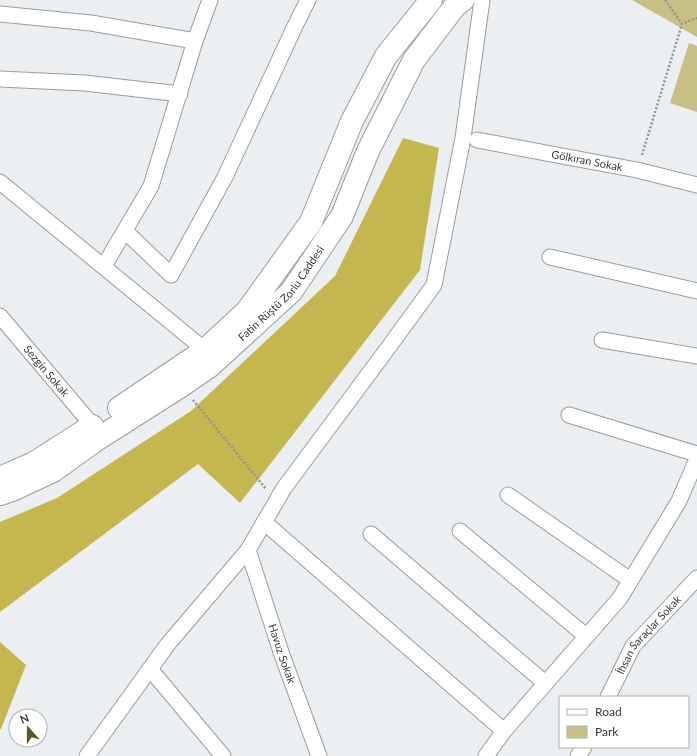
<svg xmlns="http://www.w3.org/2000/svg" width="697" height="756" font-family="Lato,sans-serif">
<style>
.green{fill:#c7bf83}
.forest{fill:#c5b74f}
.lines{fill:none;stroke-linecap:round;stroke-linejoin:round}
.street-casing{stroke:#999c9e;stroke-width:17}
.primary-casing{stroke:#999c9e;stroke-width:24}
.path{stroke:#929496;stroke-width:2.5;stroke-dasharray:2 2;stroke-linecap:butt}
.street{stroke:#fff;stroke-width:15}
.primary{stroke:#fff;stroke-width:22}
.labels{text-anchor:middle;stroke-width:4;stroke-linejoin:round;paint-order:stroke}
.street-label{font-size:11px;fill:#38393a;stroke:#fff}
</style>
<rect width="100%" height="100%" fill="#eceff1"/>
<!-- green -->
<path class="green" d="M632 0H697V37Z
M689 43 697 46V112L670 103Z"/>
<!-- forest -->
<path class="forest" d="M403 138 439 148 420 270 240 503 198 464 0 612V522L57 498 191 411 335 276Z
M0 642 26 665 1 729H0Z"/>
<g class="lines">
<defs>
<g id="street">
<path d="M0 14 91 23 195 41"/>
<path d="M0 79 85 83 180 94"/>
<path id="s1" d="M477 140 637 170 697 185"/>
<path d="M0 182 205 350"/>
<path d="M125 231 171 275 225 177 295 26 308 0"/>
<path d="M550 257 697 291"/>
<path d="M104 266 151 186 195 41 210 0"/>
<path id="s2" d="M0 316 93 426"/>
<path d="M602 340 697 356"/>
<path d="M569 415 697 454"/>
<path d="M508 495 630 580"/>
<path d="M264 522 504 731 486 756"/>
<path d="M460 531 586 636"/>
<path d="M371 534 545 683"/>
<path id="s3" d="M248 550 282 655 319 756"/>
<path d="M150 669 223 756"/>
<path id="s4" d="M608 697 633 646 697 578"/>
<path d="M504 731 620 598 679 501 697 459"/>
<path d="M87 756 168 644 248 550 284 488 388 348 434 285 463 138 482 0"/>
<path d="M578 756 584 747"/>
</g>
<g id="primary">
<path d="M119 408 205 350 247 311 311 222 352 121 386 56 431 0"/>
<path d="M0 478 34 463 92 426"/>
<path id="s5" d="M0 494 12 490 53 471 96 440 181 386 210 366 291 292 342 216 368 151 414 60 455 6 463 0"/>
</g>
</defs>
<!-- street casing -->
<use href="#street" class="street-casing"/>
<!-- primary casing -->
<use href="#primary" class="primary-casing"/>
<!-- path -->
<path class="path" d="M665 0 682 24
M642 155 682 24 697 18
M193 400 266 489"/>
<!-- street -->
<use href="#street" class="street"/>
<!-- primary -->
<use href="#primary" class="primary"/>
</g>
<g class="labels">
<!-- street labels -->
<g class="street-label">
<text dy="4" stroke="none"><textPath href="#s1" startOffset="112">Gölkıran Sokak</textPath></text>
<text dy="4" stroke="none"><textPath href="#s5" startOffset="349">Fatin Rüştü Zorlu Caddesi</textPath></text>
<text dy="4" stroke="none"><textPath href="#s2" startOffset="72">Sezgin Sokak</textPath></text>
<text dy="4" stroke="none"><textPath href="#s4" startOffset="75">İhsan Saraçlar Sokak</textPath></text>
<text dy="4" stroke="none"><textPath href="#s3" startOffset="109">Havuz Sokak</textPath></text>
</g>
</g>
<!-- legend -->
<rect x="559" y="696" width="130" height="52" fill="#ffffff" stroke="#afb0b0"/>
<rect x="567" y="709" width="20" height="6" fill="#ffffff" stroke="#afb0b0"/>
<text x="595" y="716" font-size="12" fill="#38393a">Road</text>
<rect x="567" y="726" width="20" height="12" fill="#c7bf83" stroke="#afb0b0"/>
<text x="595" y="736" font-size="12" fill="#38393a">Park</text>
<!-- north arrow -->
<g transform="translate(28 728) rotate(339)"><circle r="19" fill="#ffffff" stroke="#afb0b0"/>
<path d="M0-3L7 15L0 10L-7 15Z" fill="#5f5824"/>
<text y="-6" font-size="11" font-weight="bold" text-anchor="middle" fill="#38393a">N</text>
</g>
</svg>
